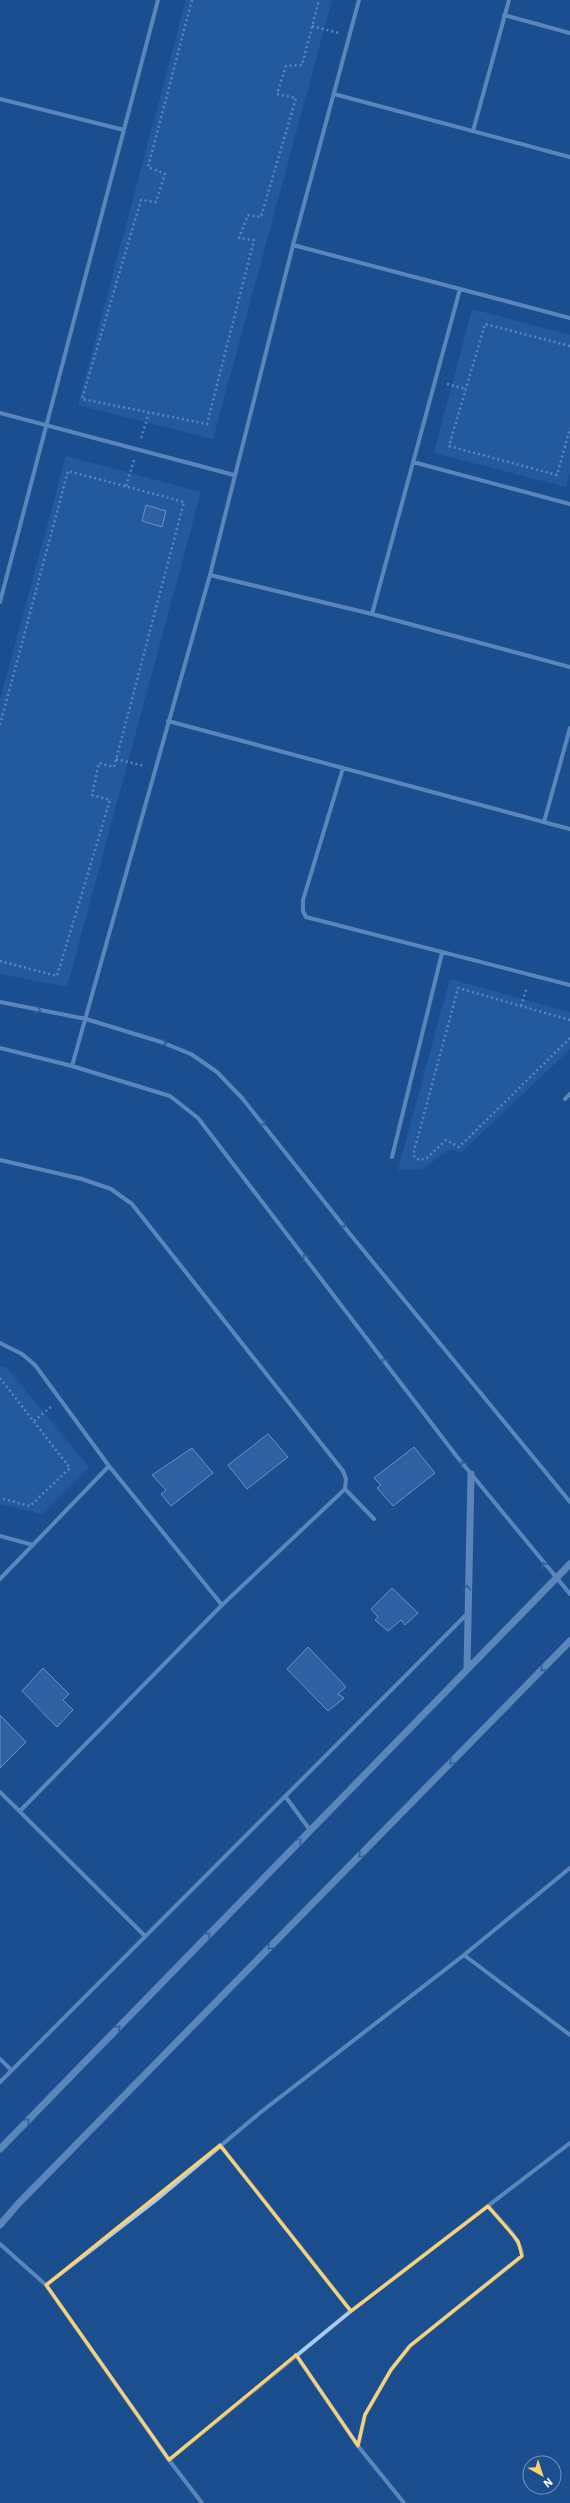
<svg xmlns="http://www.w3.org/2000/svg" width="570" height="2503" font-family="'IBM Plex Sans',sans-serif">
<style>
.green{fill:#2e69ad}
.building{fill:#4478b7;stroke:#cfe3fa}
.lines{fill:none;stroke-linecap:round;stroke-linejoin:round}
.path{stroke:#a9c9ee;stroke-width:2.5;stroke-dasharray:2 3;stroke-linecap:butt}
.minor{stroke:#a9c9ee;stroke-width:4}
.tertiary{stroke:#a9c9ee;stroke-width:7}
.oneway{stroke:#4674ac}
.marked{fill:none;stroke:#ffd166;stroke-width:3;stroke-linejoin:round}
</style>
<rect width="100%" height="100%" fill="#1b4f8f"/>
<!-- green -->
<path class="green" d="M186 0H332L213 439 78 405Z
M472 309 570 335V472L566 487 434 453Z
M66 456 201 492 67 987 0 974V700Z
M450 979 570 1012V1049L461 1153 450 1149 422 1169 398 1170Z
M0 1366 7 1368 89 1467 42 1514 0 1504Z"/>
<!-- building -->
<path class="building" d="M146 505 166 511 162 527 142 521Z
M268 1434 288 1457 247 1489 228 1465Z
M414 1447 435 1473 393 1506 377 1488 381 1485 374 1478Z
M192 1448 213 1473 171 1506 161 1494 166 1490 152 1475Z
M392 1588 418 1613 405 1625 401 1620 388 1631 375 1620 378 1617 371 1609Z
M308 1647 346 1687 338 1694 344 1698 328 1711 287 1669Z
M43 1668 69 1694 63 1700 73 1710 57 1727 22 1691Z
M0 1715 26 1742 0 1768Z"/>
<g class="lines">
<!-- path -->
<path class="path" d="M192 0 148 167 165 174 156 202 141 200 82 399 207 424 254 240 239 238 248 215 261 217 296 98 277 94 286 66 302 65 319 0
M312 26 339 33
M570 346 485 324 449 446 557 475 570 428
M447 384 466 389
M141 438 149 413
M126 486 134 460
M0 725 68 471 184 502 114 767 99 763 92 795 110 800 57 976 0 961
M116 759 145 766
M521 1006 527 987
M570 1020 458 988 413 1155 419 1160 427 1158 446 1140 459 1147 570 1038
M0 1378 70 1468 30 1506 0 1498
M34 1421 52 1406"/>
<!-- minor -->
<path class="minor" d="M504 15 570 33
M334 94 570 157
M0 99 124 130
M473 131 509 0
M293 245 570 318
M0 413 234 475
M413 462 570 504
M210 575 372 614 570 667
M0 602 158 0
M372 614 460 289
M168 721 570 829
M343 768 303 900V911L306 917 570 985
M544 822 570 728
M0 1002 86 1019 161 1042 191 1054 217 1072 242 1098 350 1234 570 1502
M0 1048 72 1066 170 1096 198 1118 458 1458 570 1594
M72 1066 210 575 293 245 359 0
M565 1099 570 1094
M392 1157 442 953
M0 1160 82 1179 111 1189 132 1204 343 1471 346 1479 345 1489 374 1519
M0 1343 22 1354 35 1365 109 1466 222 1605
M0 1536 33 1545
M0 1579 109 1466
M0 1792 144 1935
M285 1796 310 1830
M20 1811 222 1605 345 1489
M464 1955 570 2035
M0 2059 11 2070
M0 2082 467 1614
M220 2145 351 2311
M0 2244 46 2285
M296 2355 358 2446 404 2503
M358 2446 365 2415 391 2370 410 2346 522 2256C522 2238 499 2220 488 2206
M169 2460 351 2311 570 2143
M202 2503 169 2460 46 2285 156 2200 261 2112 464 1955 570 1868"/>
<!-- tertiary -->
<path class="tertiary" d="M467 1669 471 1474
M0 2149 570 1564
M0 2225 18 2204 570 1641"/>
</g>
<!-- one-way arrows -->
<defs><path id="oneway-chevron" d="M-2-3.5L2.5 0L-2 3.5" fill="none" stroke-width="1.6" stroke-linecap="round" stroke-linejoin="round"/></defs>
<g class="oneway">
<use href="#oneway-chevron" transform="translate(38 1010) rotate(11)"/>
<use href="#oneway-chevron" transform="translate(164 1043) rotate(20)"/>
<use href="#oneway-chevron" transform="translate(263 1123) rotate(52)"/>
<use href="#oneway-chevron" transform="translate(343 1225) rotate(52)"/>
<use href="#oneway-chevron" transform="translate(305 1257) rotate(-127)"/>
<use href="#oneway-chevron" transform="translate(384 1361) rotate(-127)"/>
<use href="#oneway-chevron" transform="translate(463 1464) rotate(-129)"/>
<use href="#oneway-chevron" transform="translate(544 1565) rotate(-129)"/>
<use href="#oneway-chevron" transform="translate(467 1588) rotate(-88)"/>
<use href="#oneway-chevron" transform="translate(543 1669) rotate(134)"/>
<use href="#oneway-chevron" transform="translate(452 1762) rotate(134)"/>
<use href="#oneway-chevron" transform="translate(299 1841) rotate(-46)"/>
<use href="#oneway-chevron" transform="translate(361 1855) rotate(134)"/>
<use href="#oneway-chevron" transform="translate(208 1935) rotate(-46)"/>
<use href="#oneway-chevron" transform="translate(270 1947) rotate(134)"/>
<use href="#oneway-chevron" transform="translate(118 2028) rotate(-46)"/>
<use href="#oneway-chevron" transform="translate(27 2121) rotate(-46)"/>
</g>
<!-- marked area -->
<path d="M0 0H570V2503H0ZM220 2145 351 2311 488 2206 518 2241 522 2256 410 2346 391 2370 365 2415 358 2446 296 2355 169 2460 46 2285Z" fill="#1b4f8f" fill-opacity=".55" fill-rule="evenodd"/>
<path class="marked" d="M220 2145 351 2311 488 2206 518 2241 522 2256 410 2346 391 2370 365 2415 358 2446 296 2355 169 2460 46 2285Z"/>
<!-- north arrow -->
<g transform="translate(542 2475) rotate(141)"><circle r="19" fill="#1b4f8f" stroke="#7695bc"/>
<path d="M0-3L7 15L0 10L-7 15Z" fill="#ffd166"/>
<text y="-6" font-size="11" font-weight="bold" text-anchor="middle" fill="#ffffff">N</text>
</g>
</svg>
